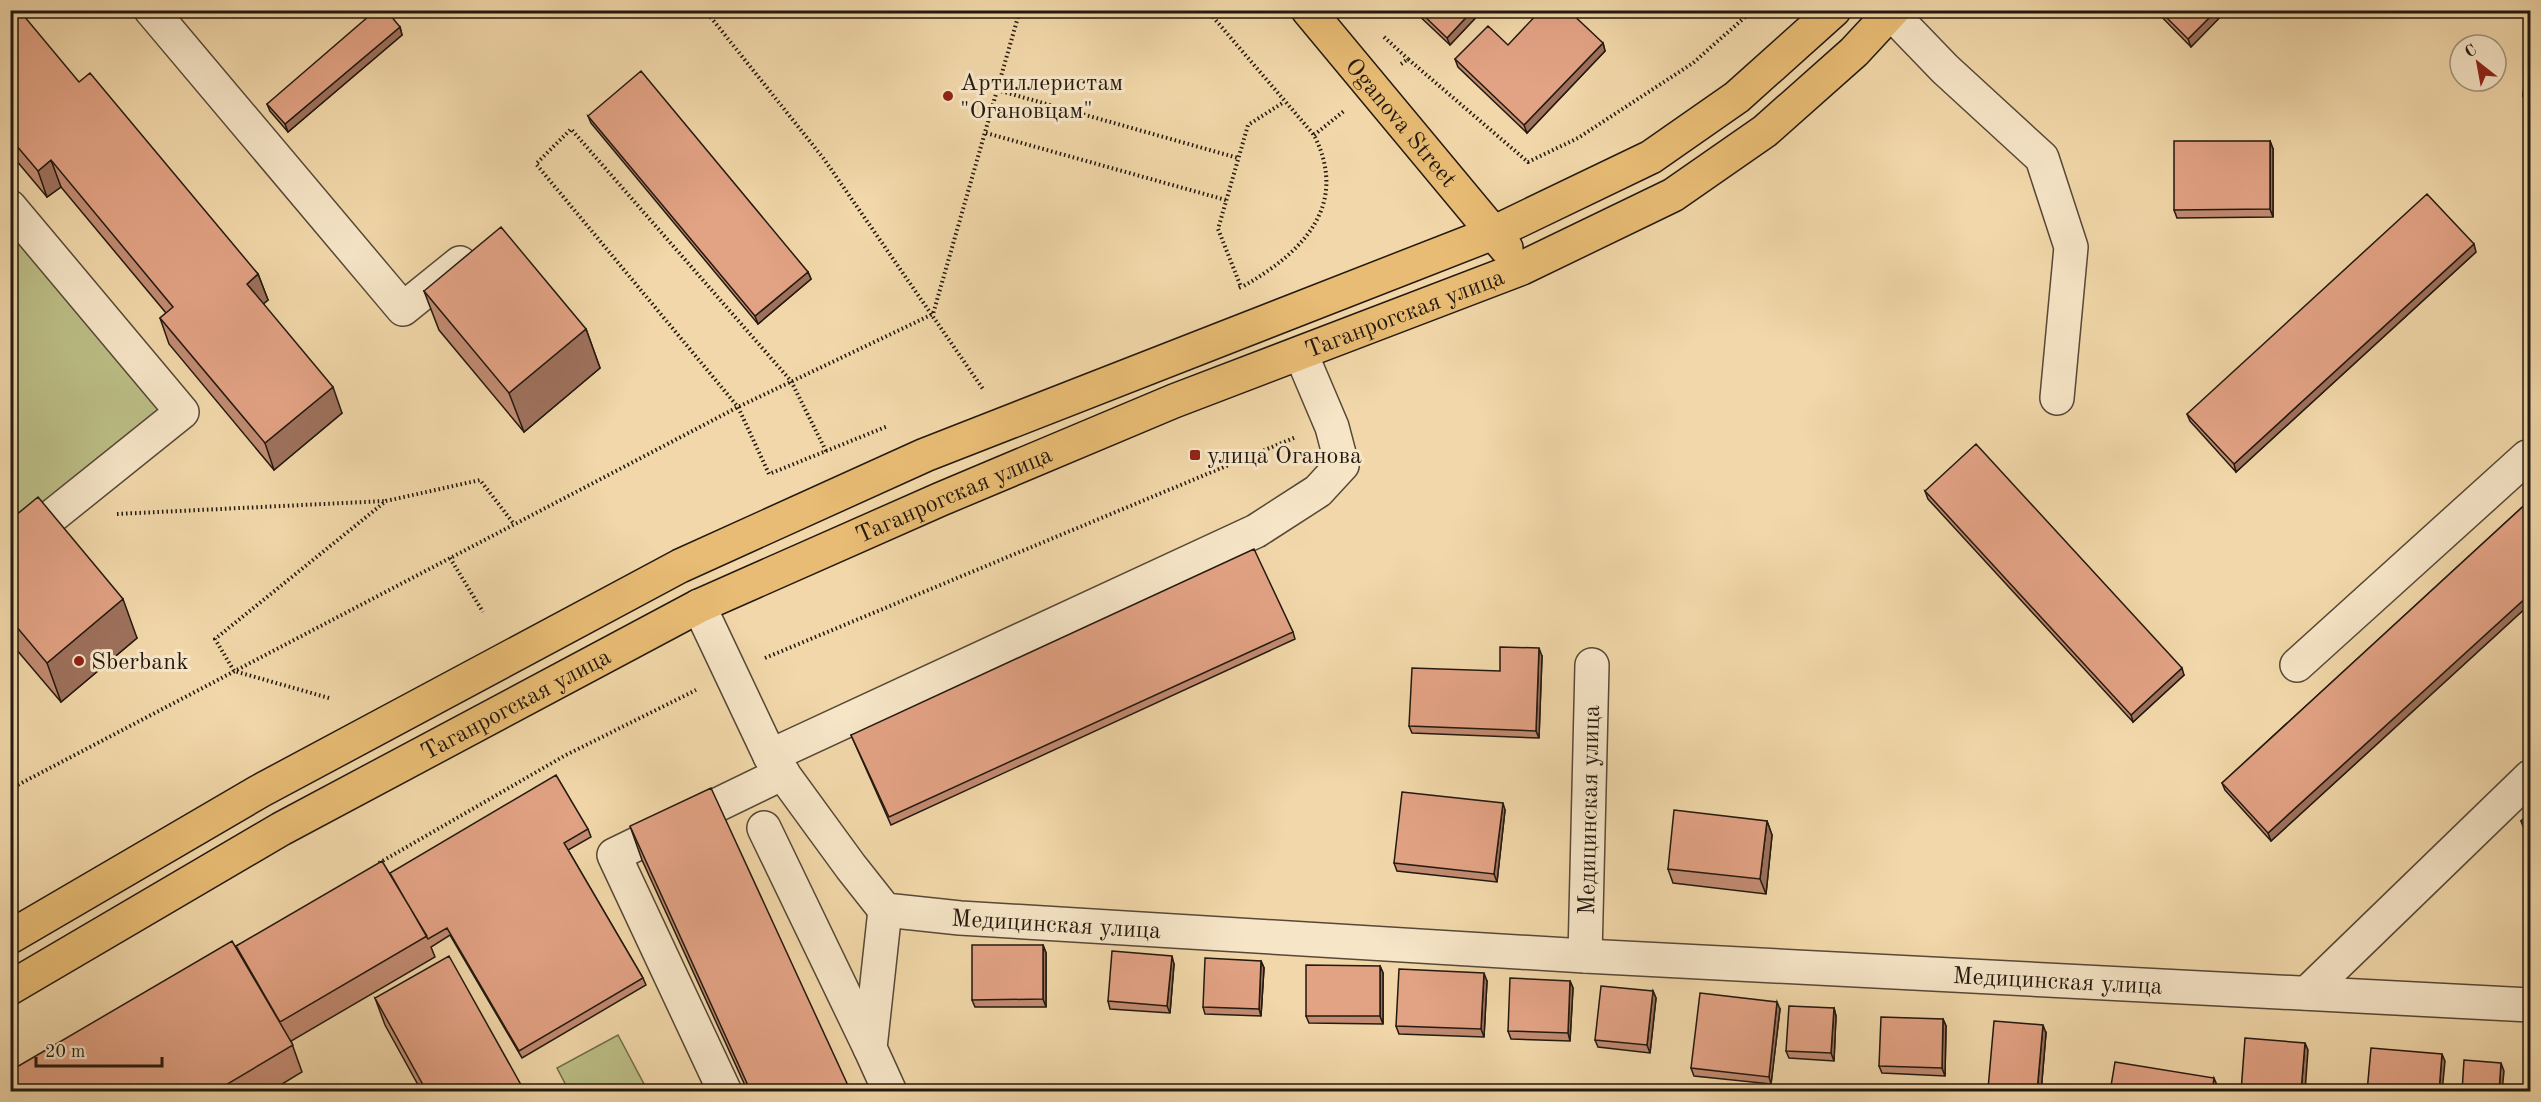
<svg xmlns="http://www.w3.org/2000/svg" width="2541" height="1102" font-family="'Old Standard TT',serif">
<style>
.green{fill:#bcbe86;stroke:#706c4a;stroke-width:1.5}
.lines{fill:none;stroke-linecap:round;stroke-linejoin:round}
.minor-casing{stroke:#564836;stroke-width:36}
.major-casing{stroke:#23190f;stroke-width:36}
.path{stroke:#23190f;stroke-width:4;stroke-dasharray:1.5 3;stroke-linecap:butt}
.minor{stroke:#f6e5c7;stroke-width:33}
.major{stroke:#e8bc74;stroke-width:33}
.wall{fill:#c28b72;stroke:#23190f;stroke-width:1.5}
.shaded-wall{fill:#9e715c;stroke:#23190f;stroke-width:1.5}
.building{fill:#e2a284;stroke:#23190f;stroke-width:1.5}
.poi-dot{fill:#8f2418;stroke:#f6e5c7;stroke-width:2}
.labels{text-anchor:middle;stroke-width:6;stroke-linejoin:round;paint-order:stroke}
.poi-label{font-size:24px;fill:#23190f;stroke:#f6e5c7;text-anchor:start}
.street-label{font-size:24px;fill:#23190f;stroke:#f6e5c7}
</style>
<rect width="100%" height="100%" fill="#f1d7a9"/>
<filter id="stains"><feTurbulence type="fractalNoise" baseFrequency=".00333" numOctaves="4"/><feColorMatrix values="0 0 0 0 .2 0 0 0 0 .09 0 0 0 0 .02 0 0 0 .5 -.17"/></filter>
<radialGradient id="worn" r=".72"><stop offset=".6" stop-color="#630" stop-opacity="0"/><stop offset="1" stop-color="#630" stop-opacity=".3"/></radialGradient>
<!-- green -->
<path class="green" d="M10 226 166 411 11 538 12 242Z
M618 1035 644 1084 631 1091H569L557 1068Z"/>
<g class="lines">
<defs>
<g id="minor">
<path d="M151 10 403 309 460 263"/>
<path d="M1891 13 1945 69 2042 158 2071 247 2057 398"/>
<path d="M10 207 182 412 10 550"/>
<path id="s1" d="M699 606 770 756 851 867 885 910 960 918 1585 956 2530 1005"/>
<path d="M2297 665 2527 457H2530"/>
<path d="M770 756 1256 531 1318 491 1342 465 1332 427 1301 354"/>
<path d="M764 828 870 1048"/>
<path d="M885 910 870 1048 890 1092"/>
<path id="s2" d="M1585 956 1592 665"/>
<path d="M2307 993 2530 777"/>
<path d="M725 1092 614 855 783 773"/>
</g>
<g id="major">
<path id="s3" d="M1308 10 1506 248"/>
<path d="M10 937 260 791 680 566 925 455 1493 233 1651 157 1737 97 1834 10"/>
<path id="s4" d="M10 988 281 829 699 606 941 499 1174 401 1522 268 1673 195 1765 131 1854 52 1893 10"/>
</g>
</defs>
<!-- minor casing -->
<use href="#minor" class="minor-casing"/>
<!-- major casing -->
<use href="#major" class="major-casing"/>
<!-- path -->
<path class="path" d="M705 10 824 159 983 389
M1207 10 1314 135C1350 206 1302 253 1242 287
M1384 37 1408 59
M1401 64 1408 59 1528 162 1578 138 1693 63 1753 10
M997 90 1238 158
M986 133 1226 200
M1314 135 1344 111
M1239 288 1241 287 1218 229 1248 125 1284 102
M826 451 791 381 571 129 536 164 738 407 769 474 888 426
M117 514 385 501
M450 558 483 612
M765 658 1296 437
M329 698 234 671 215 639 386 501 480 480 514 524
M10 789 738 407 933 314 1020 10
M379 863 564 756 696 690"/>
<!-- minor -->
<use href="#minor" class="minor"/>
<!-- major -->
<use href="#major" class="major"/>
</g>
<!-- wall -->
<path class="wall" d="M10 10 258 274 268 300 263 304 342 413 274 470 169 344 160 318 166 313 61 187 47 197 10 153Z
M1413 10H1483L1450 45Z
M2155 10H2227L2191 47Z
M400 27 402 35 288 132 270 111 267 104Z
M2530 28V104H2526L2523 96Z
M1603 43 1605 51 1527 133 1458 67 1455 59 1508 45Z
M588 116 808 272 811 279 758 324 591 123Z
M2270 141 2273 149V217L2177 218 2174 210Z
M2476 252 2236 472 2190 421 2187 414Z
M424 291 586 329 600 368 524 432 439 330Z
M1925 491 2184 675 2133 722 1928 499Z
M2530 500V604L2271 841 2225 790 2222 783Z
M10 520 137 638 61 702 10 642Z
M1293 632 1295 639 891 825 851 735Z
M1542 656 1539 738 1412 733 1409 726 1500 671Z
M1505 810 1497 882 1397 871 1394 863Z
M2530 813V835L2524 829 2521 821Z
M1767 821 1772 835 1766 894 1673 883 1668 869Z
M630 826 851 1092H748L642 860Z
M588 829 591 837 568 850 643 978 646 985 522 1058 450 935 431 947 435 957 291 1041 302 1072 269 1092H10L237 950 236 946 390 873Z
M1043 945 1046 953V1007H975L972 1000Z
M1261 961 1264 968 1261 1016 1205 1014 1203 1007Z
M1174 964 1170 1013 1110 1009 1108 1001Z
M1380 966 1383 973V1024L1309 1023 1306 1016Z
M1487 981 1484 1037 1399 1034 1396 1026Z
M1570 981 1573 988 1570 1041 1511 1039 1508 1031Z
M1653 991 1656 998 1650 1053 1598 1047 1595 1040Z
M375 998 525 1092H422L385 1025Z
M1834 1008 1836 1016 1834 1061 1789 1058 1786 1051Z
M1780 1009 1771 1084 1694 1076 1691 1068Z
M1943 1019 1946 1026 1945 1076 1882 1073 1879 1066Z
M2046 1033 2041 1092H1989L1988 1089Z"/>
<!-- shaded-wall -->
<path class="shaded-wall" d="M1473 10H1483L1450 45 1447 38Z
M2217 10H2227L2191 47 2188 39Z
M400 27 402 35 288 132 285 124Z
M1603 43 1605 51 1527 133 1524 125Z
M2270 141 2273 149V217L2270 209Z
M51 160 61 187 47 197 38 171Z
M2474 244 2476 252 2236 472 2234 464Z
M808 272 811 279 758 324 755 316Z
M258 274 268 300 256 310 247 284Z
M586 329 600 368 524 432 509 393Z
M333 387 342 413 274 470 265 443Z
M2530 594V604L2271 841 2268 833Z
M123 599 137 638 61 702 47 663Z
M1539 648 1542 656 1539 738 1536 731Z
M2182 668 2184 675 2133 722 2131 715Z
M1503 803 1505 810 1497 882 1494 874Z
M1767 821 1772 835 1766 894 1760 879Z
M1043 945 1046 953V1007L1043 999Z
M1172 956 1174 964 1170 1013 1167 1006Z
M1261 961 1264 968 1261 1016 1259 1009Z
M1380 966 1383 973V1024L1380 1016Z
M1484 973 1487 981 1484 1037 1481 1029Z
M1570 981 1573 988 1570 1041 1568 1033Z
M1653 991 1656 998 1650 1053 1647 1045Z
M1777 1002 1780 1009 1771 1084 1769 1077Z
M1834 1008 1836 1016 1834 1061 1831 1053Z
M1943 1019 1946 1026 1945 1076 1942 1068Z
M2043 1025 2046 1033 2041 1092H2037Z
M2305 1043 2308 1050 2305 1092H2301Z
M2442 1054 2445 1061 2442 1092H2439Z
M2501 1063 2504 1071 2502 1092H2499Z
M2214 1078 2217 1085 2216 1092H2212Z"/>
<!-- building -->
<path class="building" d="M10 10H19L79 82 90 73 258 274 247 284 333 387 265 443 160 318 173 307 51 160 38 171 10 138Z
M376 10H386L400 27 285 124 267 104Z
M1418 10H1473L1447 38Z
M1541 10H1568L1603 43 1524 125 1455 59 1488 26 1508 45Z
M2159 10H2217L2188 39Z
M2530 28V97L2523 96Z
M641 71 808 272 755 316 588 116Z
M2174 141H2270V209L2174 210Z
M2427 194 2474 244 2234 464 2187 414Z
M501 227 586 329 509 393 424 291Z
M1976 444 2182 668 2131 715 1925 491Z
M38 497 123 599 47 663 10 619V520Z
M2530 500V594L2268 833 2222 783Z
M1254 549 1293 632 889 817 851 735Z
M1500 647 1539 648 1536 731 1409 726 1412 668 1500 671Z
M556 775 588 829 564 843 643 978 519 1051 447 928 428 939 390 873Z
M711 788 851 1092H751L630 826Z
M1402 792 1503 803 1494 874 1394 863Z
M1674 810 1767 821 1760 879 1668 869Z
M2530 813V831L2521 821Z
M382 861 427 936 280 1022 236 946Z
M232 941 293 1045 214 1092H10V1071Z
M972 945H1043V999L972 1000Z
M1112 951 1172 956 1167 1006 1108 1001Z
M449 956 525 1092H427L375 998Z
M1205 958 1261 961 1259 1009 1203 1007Z
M1306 965 1380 966V1016H1306Z
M1399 969 1484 973 1481 1029 1396 1026Z
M1510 978 1570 981 1568 1033 1508 1031Z
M1601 986 1653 991 1647 1045 1595 1040Z
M1700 993 1777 1002 1769 1077 1691 1068Z
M1789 1006 1834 1008 1831 1053 1786 1051Z
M1881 1017 1943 1019 1942 1068 1879 1066Z
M1994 1021 2043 1025 2037 1092H2022L1988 1089Z
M2245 1038 2305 1043 2301 1092H2241Z
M2371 1048 2442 1054 2439 1092H2367Z
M2464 1060 2501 1063 2499 1092H2462Z
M2115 1062 2214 1078 2212 1092H2110Z"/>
<!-- markers -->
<g class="poi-dot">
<circle cx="948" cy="96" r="6"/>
<rect x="1189" y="449" width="12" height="12" rx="3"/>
<circle cx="79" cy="661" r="6"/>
</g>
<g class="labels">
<!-- poi labels -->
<g class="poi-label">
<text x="960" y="90">Артиллеристам<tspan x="960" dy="28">"Огановцам"</tspan></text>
<text x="1207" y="463">улица Оганова</text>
<text x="91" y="669">Sberbank</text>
</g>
<!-- street labels -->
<g class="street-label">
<text dy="8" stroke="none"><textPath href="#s3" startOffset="146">Oganova Street</textPath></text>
<text dy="8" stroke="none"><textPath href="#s4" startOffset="1552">Таганрогская улица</textPath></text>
<text dy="8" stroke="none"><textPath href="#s4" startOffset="1066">Таганрогская улица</textPath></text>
<text dy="8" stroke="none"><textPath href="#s4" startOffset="580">Таганрогская улица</textPath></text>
<text dy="8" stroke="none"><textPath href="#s2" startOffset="146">Медицинская улица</textPath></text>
<text dy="8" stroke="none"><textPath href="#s1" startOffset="530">Медицинская улица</textPath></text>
<text dy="8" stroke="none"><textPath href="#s1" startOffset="1533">Медицинская улица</textPath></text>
</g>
</g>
<!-- margin -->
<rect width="2541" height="1102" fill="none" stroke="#f1d7a9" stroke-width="36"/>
<rect x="12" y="12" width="2517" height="1078" fill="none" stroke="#23190f" stroke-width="3"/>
<rect x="18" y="18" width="2505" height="1066" fill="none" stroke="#23190f" stroke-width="1.5"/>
<!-- north arrow -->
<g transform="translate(2478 63) rotate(329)"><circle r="28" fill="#f6e5c7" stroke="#a2937d" stroke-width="1.5"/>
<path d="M0-4.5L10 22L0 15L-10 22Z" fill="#8f2418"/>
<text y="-9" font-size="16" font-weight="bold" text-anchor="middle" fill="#23190f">С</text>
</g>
<!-- scale -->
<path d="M36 1057v9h126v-9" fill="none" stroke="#23190f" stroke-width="3"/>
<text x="45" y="1057" font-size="18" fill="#23190f" stroke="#f6e5c7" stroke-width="4.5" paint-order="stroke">20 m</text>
<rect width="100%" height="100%" filter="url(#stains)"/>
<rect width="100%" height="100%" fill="url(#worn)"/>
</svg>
